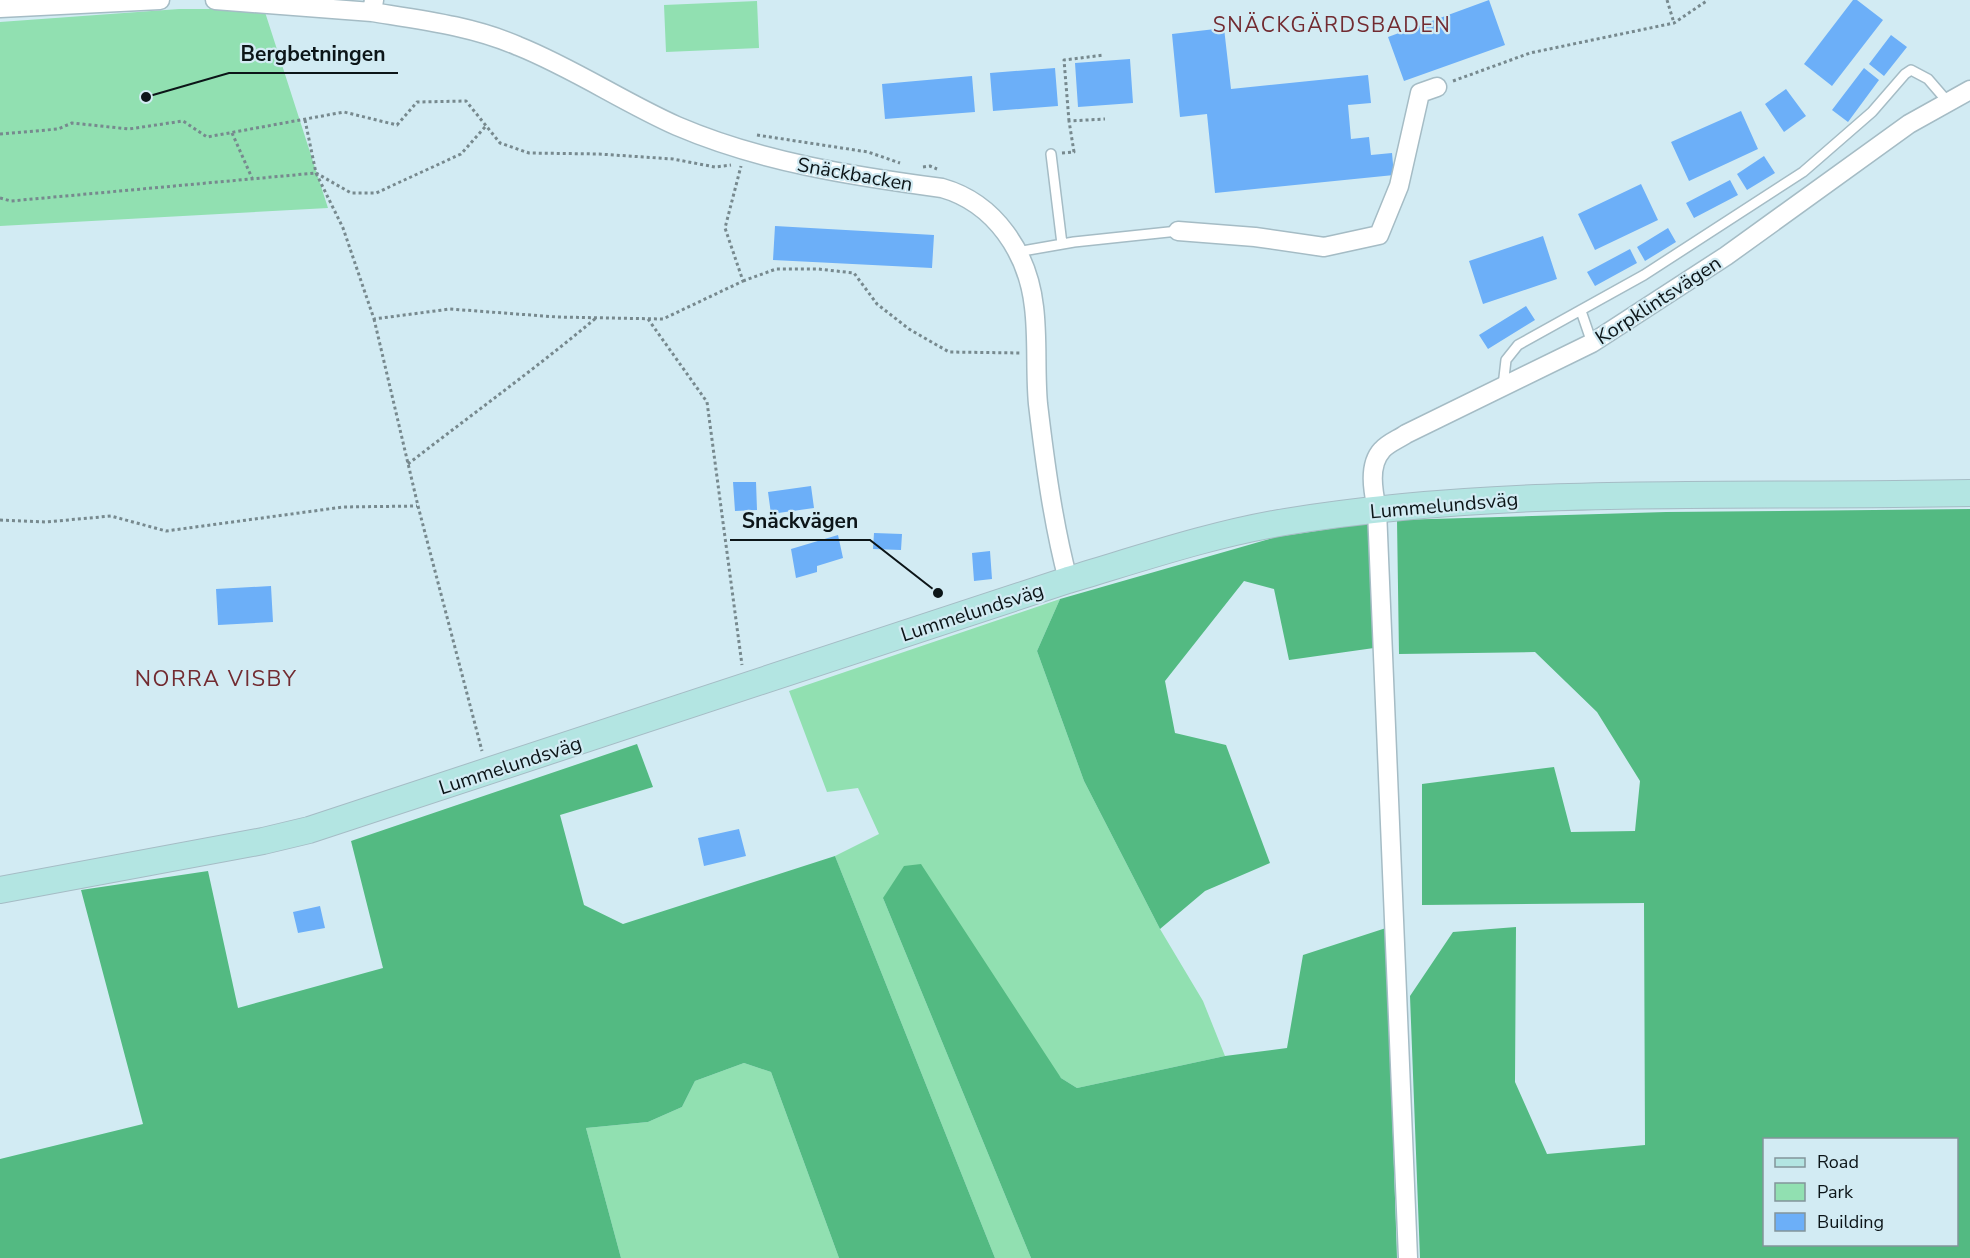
<svg xmlns="http://www.w3.org/2000/svg" width="1970" height="1258" font-family="'Nunito Sans',sans-serif">
<style>
.green{fill:#91e0b1}
.forest{fill:#53ba82;fill-rule:evenodd}
.building{fill:#6caff8}
.lines{fill:none;stroke-linecap:round;stroke-linejoin:round}
.service-casing{stroke:#a5bcc5;stroke-width:12}
.minor-casing{stroke:#a5bcc5;stroke-width:21}
.secondary-casing{stroke:#a5bcc5;stroke-width:28}
.path{stroke:#77898e;stroke-width:3;stroke-dasharray:3 3;stroke-linecap:butt}
.service{stroke:#fff;stroke-width:9}
.minor{stroke:#fff;stroke-width:18}
.secondary{stroke:#b3e5e2;stroke-width:26}
.labels{text-anchor:middle;stroke-width:4.5;stroke-linejoin:round;paint-order:stroke}
.street-label{font-size:20px;fill:#0c1518;stroke:#d2ebf3}
.neighbourhood-label{font-size:21px;letter-spacing:1.5px;fill:#722b31;stroke:#d2ebf3}
.quarter-label{font-size:22px;letter-spacing:1.5px;fill:#722b31;stroke:#d2ebf3}
.leader{fill:none;stroke:#0c1518;stroke-width:2}
.callout-dot{fill:#0c1518;stroke:#d2ebf3;stroke-width:2}
.callout-label{font-size:21px;text-anchor:middle;font-weight:bold;fill:#0c1518;stroke:#d2ebf3;stroke-width:4.5;stroke-linejoin:round;paint-order:stroke}
</style>
<rect width="100%" height="100%" fill="#d2ebf3"/>
<!-- green -->
<path class="green" d="M757 1 759 48 666 52 664 5Z
M179 9H264L328 208 0 226V22Z
M1060 599 1037 651 1084 781 1160 929 1203 1001 1225 1056 1077 1088 1061 1078 883 898 1031 1258H995L835 856 879 834 858 788 827 792 789 691Z
M744 1063 771 1072 839 1258H621L586 1128 648 1122 682 1107 695 1081Z"/>
<!-- forest -->
<path class="forest" d="M1970 509V1258H1420L1410 996 1453 932 1516 927 1515 1082 1547 1154 1645 1145 1644 903 1422 905V784L1554 767 1571 832 1635 831 1640 781 1597 712 1535 652 1399 654 1397 520 1666 512ZM1764 1140H1956V1244H1764Z
M1377 522 1381 647 1289 660 1274 589 1244 581 1165 681 1175 733 1226 745 1270 863 1205 891 1160 929 1084 781 1037 651 1060 599 1276 537Z
M637 744 653 787 560 815 584 905 623 924 835 856 995 1258H839L771 1072 744 1063 695 1081 682 1107 648 1122 586 1128 621 1258H0V1159L143 1124 81 890 208 871 238 1008 383 968 351 841Z
M921 864 1061 1078 1077 1088 1225 1056 1287 1048 1303 955 1386 928 1397 1258H1031L883 898 904 866Z"/>
<!-- building -->
<path class="building" d="M1489 0 1505 45 1404 81 1388 37Z
M1853 0H1857L1883 20 1832 86 1804 64Z
M1224 28 1231 89 1368 75 1371 103 1348 105 1351 139 1369 137 1371 155 1392 153 1394 175 1215 193 1207 114 1180 117 1172 34Z
M1891 35 1907 47 1884 76 1869 64Z
M1130 59 1133 103 1078 107 1075 63Z
M1055 68 1058 106 993 111 990 73Z
M1864 68 1879 80 1848 122 1832 110Z
M972 76 975 112 885 119 882 84Z
M1786 89 1806 116 1784 132 1765 104Z
M1741 111 1758 149 1689 181 1671 142Z
M1764 156 1775 173 1747 190 1737 174Z
M1730 180 1738 195 1694 218 1686 203Z
M1641 184 1658 220 1595 250 1578 214Z
M775 226 934 235 932 268 773 260Z
M1668 228 1676 242 1645 261 1637 247Z
M1543 236 1557 279 1483 304 1469 261Z
M1630 249 1637 263 1595 286 1587 272Z
M1526 306 1535 320 1488 349 1479 335Z
M733 482H756L757 510 735 511Z
M811 486 814 508 771 514 768 492Z
M874 533 902 534 901 550 873 549Z
M838 535 843 558 817 566V572L796 578 791 549Z
M990 551 992 579 974 581 972 553Z
M271 586 273 622 218 625 216 589Z
M739 829 746 856 704 866 698 838Z
M320 906 325 928 298 933 293 912Z"/>
<g class="lines">
<defs>
<path id="service" d="M1051 154 1062 244
M1017 252 1074 242 1178 231
M1581 311 1592 343
M1503 386 1506 360 1518 345 1644 275 1803 172 1872 112 1905 74 1911 70 1928 79 1947 101"/>
<path id="minor" d="M215 0 372 12
M374 0 372 12C422 20 472 26 518 46 573 68 623 102 677 126 761 162 852 176 942 188 995 203 1028 253 1034 307 1038 339 1035 372 1038 404 1045 463 1053 523 1068 580
M0 8 160 0
M1178 231 1255 237 1324 247 1379 235 1399 186 1420 93 1437 87
M1408 1258 1377 510C1373 491 1368 465 1382 450 1388 443 1399 439 1406 434L1592 343 1726 256 1909 124 1970 90"/>
<path id="secondary" d="M0 890 263 841 309 830 1068 580C1139 559 1212 534 1285 522 1511 485 1742 498 1970 493"/>
</defs>
<!-- service casing -->
<use href="#service" class="service-casing"/>
<!-- minor casing -->
<use href="#minor" class="minor-casing"/>
<!-- secondary casing -->
<use href="#secondary" class="secondary-casing"/>
<!-- path -->
<path class="path" d="M1667 0 1674 23
M1453 81 1530 53 1674 23 1708 0
M305 120 316 173 351 193H376L461 154 486 126
M1069 121 1064 60 1104 55
M232 133 252 178
M0 134 58 129 72 123 129 129 183 121 207 137 344 112 397 125 417 102 466 101 500 143 529 153 599 154 673 159 715 167 731 165
M757 135 868 152 900 163
M1062 153 1074 152 1069 121 1105 119
M923 167 930 166 937 169
M0 198 11 201 316 173 343 228 374 319 450 309 557 317 663 319 743 281 725 228 741 166
M743 281 776 269H818L854 273 877 304 909 329 949 352 1020 353
M374 319 418 506 482 751
M648 319 707 402 742 665
M408 464C471 415 535 369 596 318
M0 520 46 522 111 516 166 531 343 507 417 506"/>
<!-- service -->
<use href="#service" class="service"/>
<!-- minor -->
<use href="#minor" class="minor"/>
<!-- secondary -->
<use href="#secondary" class="secondary"/>
</g>
<g class="labels">
<!-- street labels -->
<g class="street-label">
<text transform="translate(855 174) rotate(10)" y="7">Snäckbacken</text>
<text transform="translate(1658 300) rotate(-33)" y="7">Korpklintsvägen</text>
<text transform="translate(1444 505) rotate(-5)" y="7">Lummelundsväg</text>
<text transform="translate(972 612) rotate(-18)" y="7">Lummelundsväg</text>
<text transform="translate(510 765) rotate(-18)" y="7">Lummelundsväg</text>
</g>
<!-- neighbourhood labels -->
<g class="neighbourhood-label">
<text x="1332" y="32">SNÄCKGÄRDSBADEN</text>
</g>
<!-- quarter labels -->
<g class="quarter-label">
<text x="216" y="686">NORRA VISBY</text>
</g>
</g>
<!-- callouts -->
<path class="leader" d="M146 97L229 73H398M938 593L870 540H730"/>
<g class="callout-dot">
<circle cx="146" cy="97" r="6"/>
<circle cx="938" cy="593" r="6"/>
</g>
<g class="callout-label">
<text x="313" y="61">Bergbetningen</text>
<text x="800" y="528">Snäckvägen</text>
</g>
<!-- legend -->
<rect x="1763" y="1138" width="195" height="108" fill="#d2ebf3" stroke="#83959b" stroke-width="1.5"/>
<rect x="1775" y="1158" width="30" height="9" fill="#b3e5e2" stroke="#83959b" stroke-width="1.5"/>
<text x="1817" y="1168" font-size="18" fill="#0c1518">Road</text>
<rect x="1775" y="1183" width="30" height="18" fill="#91e0b1" stroke="#83959b" stroke-width="1.5"/>
<text x="1817" y="1198" font-size="18" fill="#0c1518">Park</text>
<rect x="1775" y="1213" width="30" height="18" fill="#6caff8" stroke="#83959b" stroke-width="1.5"/>
<text x="1817" y="1228" font-size="18" fill="#0c1518">Building</text>
</svg>
